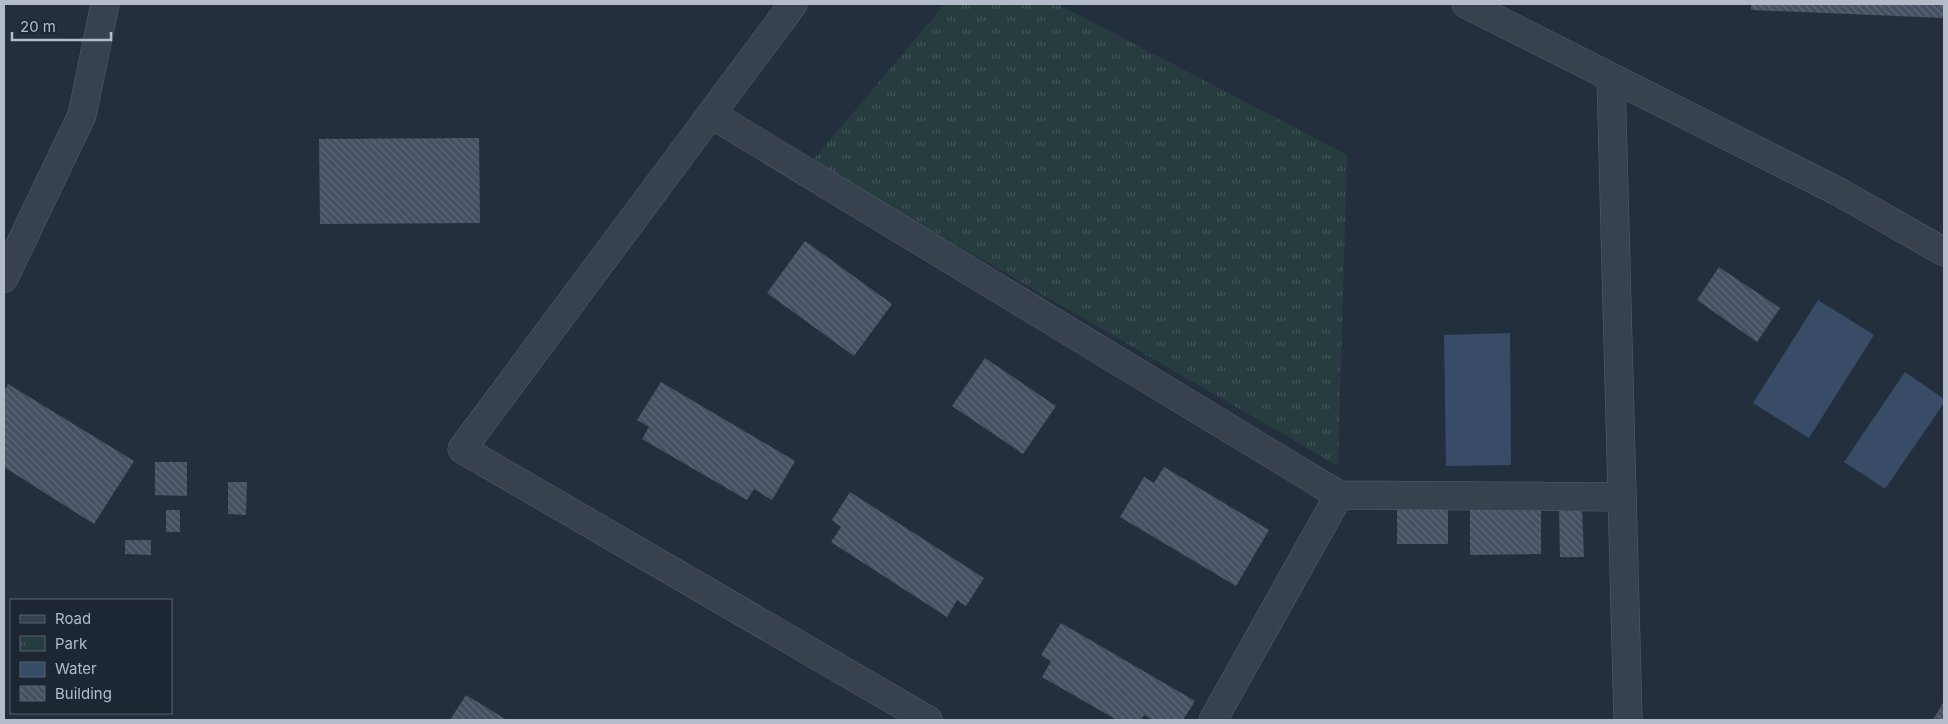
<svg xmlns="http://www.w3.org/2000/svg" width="1948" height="724" font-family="Inter,sans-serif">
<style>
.park{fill:url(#park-tufts)}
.water{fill:#394c67}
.building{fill:url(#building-back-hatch)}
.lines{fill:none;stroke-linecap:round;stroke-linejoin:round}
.street-casing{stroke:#565f6c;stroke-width:29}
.street{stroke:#38414e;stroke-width:28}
</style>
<defs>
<pattern id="park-tufts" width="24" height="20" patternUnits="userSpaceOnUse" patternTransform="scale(1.25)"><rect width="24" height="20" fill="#263c3f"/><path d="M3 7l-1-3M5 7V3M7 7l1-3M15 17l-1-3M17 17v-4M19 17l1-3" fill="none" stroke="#435659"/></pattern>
<pattern id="building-back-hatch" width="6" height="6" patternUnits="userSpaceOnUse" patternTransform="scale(1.25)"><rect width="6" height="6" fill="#455162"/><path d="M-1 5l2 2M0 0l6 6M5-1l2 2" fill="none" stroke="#5d6877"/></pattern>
</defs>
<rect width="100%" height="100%" fill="#242f3e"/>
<!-- park -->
<path class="park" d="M945 4H1058L1347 155 1338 466 812 161Z"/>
<!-- water -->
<path class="water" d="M1818 300 1874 335 1809 438 1753 403Z
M1510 333 1511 465 1446 466 1444 335Z
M1905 372 1944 399V403L1885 489 1844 462Z"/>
<!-- building -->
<path class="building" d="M1751 4H1944V18L1751 10Z
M479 138 480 223 320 224 319 139Z
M805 241 892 304 854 356 767 293Z
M1719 267 1780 308 1757 342 1697 300Z
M985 358 1056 406 1023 454 952 406Z
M661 382 795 461 772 500 754 489 747 500 642 439 649 427 637 420Z
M8 384 134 461 94 524 4 467V391Z
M155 462H187V496L155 495Z
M1164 467 1269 530 1236 586 1120 517 1144 477 1154 483Z
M228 482H247L246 515 228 514Z
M850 492 984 578 966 606 957 600 947 617 831 542 841 527 832 520Z
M1582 506 1584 557H1560L1559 507Z
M1397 507H1448V544H1397Z
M1541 508V554L1470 555V509Z
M166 510H180V532H166Z
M125 540H151V555L125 554Z
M1061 623 1195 701 1183 720H1153L1144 715 1141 720H1117L1042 677 1051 661 1041 655Z
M466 695 507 720H450Z
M1944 701V720H1933Z"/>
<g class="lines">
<defs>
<path id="street" d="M793 4 462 449 928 720
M1466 4 1839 192 1944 252
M1611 77 1628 720
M711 114 1339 495 1213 720
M4 278 82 115 105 4
M1339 495 1622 497"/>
</defs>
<!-- street casing -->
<use href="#street" class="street-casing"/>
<!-- street -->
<use href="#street" class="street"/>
</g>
<!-- border -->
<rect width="1948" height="724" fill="none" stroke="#b4bcc9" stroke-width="10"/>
<!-- legend -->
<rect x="10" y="599" width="162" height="115" fill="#1d2633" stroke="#59626f"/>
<rect x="20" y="615" width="25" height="8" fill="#38414e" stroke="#59626f"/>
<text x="55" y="624" font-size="15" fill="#b4bcc9">Road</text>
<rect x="20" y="636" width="25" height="15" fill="url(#park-tufts)" stroke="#59626f"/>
<text x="55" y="649" font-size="15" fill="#b4bcc9">Park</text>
<rect x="20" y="662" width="25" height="15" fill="#394c67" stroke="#59626f"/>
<text x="55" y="674" font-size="15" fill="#b4bcc9">Water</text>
<rect x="20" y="686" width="25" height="15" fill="url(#building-back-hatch)" stroke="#59626f"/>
<text x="55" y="699" font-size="15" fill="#b4bcc9">Building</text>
<!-- scale -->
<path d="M12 32v8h99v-8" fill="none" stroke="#b4bcc9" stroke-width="2.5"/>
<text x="20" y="32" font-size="15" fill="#b4bcc9" stroke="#1d2633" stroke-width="4" paint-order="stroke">20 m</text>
</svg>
